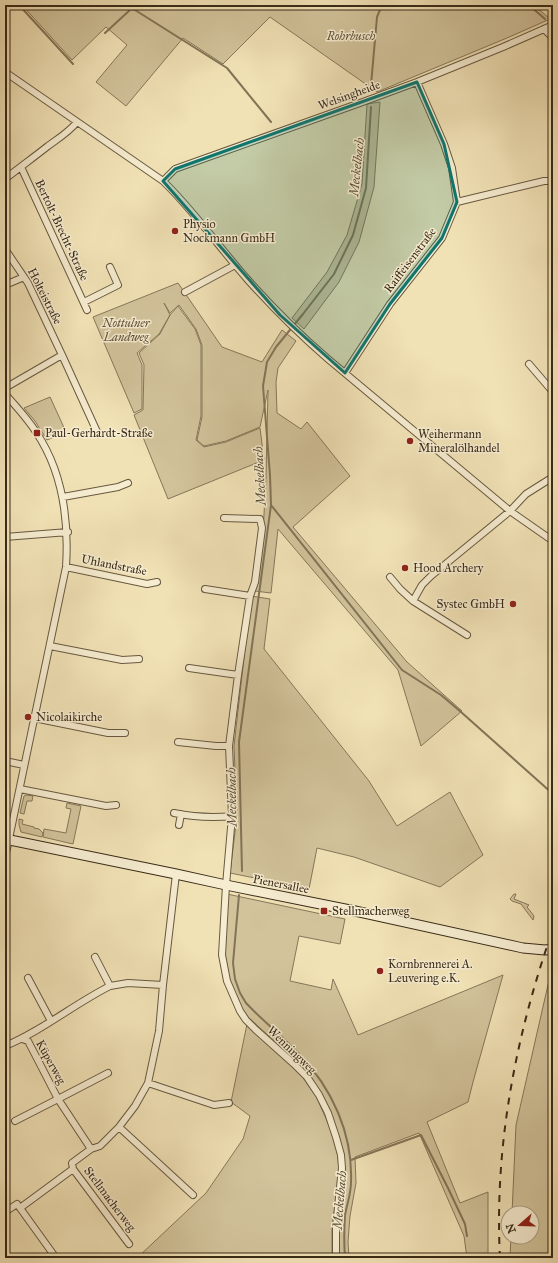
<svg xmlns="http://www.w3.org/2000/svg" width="558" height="1263" font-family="'IM FELL Great Primer',serif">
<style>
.green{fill:#d2c39b;stroke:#86775a}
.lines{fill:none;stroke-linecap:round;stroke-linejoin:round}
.stream{stroke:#827456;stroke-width:2}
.minor-casing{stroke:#675940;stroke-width:8}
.secondary-casing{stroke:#392b18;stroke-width:11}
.minor{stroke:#f6ecd0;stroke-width:6}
.secondary{stroke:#f6ecd0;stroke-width:9}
.rail{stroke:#392b18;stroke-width:2;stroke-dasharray:7 7;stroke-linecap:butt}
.marked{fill:#0f766e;fill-opacity:0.2;stroke:#0f766e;stroke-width:3;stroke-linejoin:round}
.poi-dot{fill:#8f2418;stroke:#f6ecd0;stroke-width:1.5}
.labels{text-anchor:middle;stroke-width:3;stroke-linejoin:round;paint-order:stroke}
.park-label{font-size:12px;font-style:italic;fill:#5f5139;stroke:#f6ecd0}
.street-label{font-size:12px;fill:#392b18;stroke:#f6ecd0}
.poi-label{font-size:12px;fill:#392b18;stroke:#f6ecd0;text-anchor:start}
.water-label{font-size:13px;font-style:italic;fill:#5d4f37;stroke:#f6ecd0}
</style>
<rect width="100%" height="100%" fill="#f1e2b6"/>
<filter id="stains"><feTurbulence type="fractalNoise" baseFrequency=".005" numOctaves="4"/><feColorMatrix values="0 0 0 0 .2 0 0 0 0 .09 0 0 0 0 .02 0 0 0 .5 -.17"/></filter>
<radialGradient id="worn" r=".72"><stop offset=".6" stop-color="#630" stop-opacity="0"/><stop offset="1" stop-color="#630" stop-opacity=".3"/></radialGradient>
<!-- green -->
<path class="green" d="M22 5H447L448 10 460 5H534L550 19 507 38 377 92 270 17 223 64 183 38 126 106 96 82 127 45 106 27 72 60Z
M380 102 374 187 359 242 339 282 304 329 292 318 327 272 347 235 362 184 367 104Z
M178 283 222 347 262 362 282 330 296 341 278 368 276 382 277 413 301 429 307 422 350 476 293 527 407 662 462 711 421 746 398 670 278 529 271 593 255 591 263 534 266 476 268 390 260 427 226 441 204 446 197 440 202 417V345L196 329 179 305 170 313 164 303 170 315 159 334 137 353 142 365V409L134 413 93 317Z
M178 306 195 329 201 345V416L196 440 204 447 226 442 260 428 264 460 168 499 134 415 143 410 144 365 139 353 160 334 170 315Z
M50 397 66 432 47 440 35 421 24 408Z
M251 596 270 599 264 649 369 781 397 826 450 792 483 855 440 887 354 857 317 848 309 889 230 873 237 816 234 746Z
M26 795 33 796 32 801H27L24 814 20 813 24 796Z
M67 803 81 806 73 844 43 837 44 829 66 833 71 809 66 808Z
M19 819 23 820 22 824 34 827V828L39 829 43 833 42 837 21 832 19 825Z
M227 894 345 919 340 944 299 936 290 981 331 990 333 979 358 1035 503 975 473 1082 468 1102 427 1122 460 1203 488 1192V1258H467L464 1236 419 1133 355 1157 356 1183 350 1216 348 1242 349 1258H338V1249L344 1154 309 1076 293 1058 248 1017 242 1009 236 997 229 977 225 954Z
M514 894H516L514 899 529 905 527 907 534 916 533 920 521 904 512 901 510 899Z
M553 963V1258H510L511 1237H532V1213H512L516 1125Z
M247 1024 299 1072 317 1098 331 1130 338 1156 339 1171 338 1184 332 1228V1258H137L206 1193 243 1139 250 1116 231 1102Z"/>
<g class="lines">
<!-- stream -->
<path class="stream" d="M19 5 73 64
M529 5 545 19
M105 33 131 9 135 10 227 68 271 122
M371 85 377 17 382 5
M271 505 402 670 441 695 461 712 553 794
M242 871 239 742 271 505 270 475 263 386 267 362 276 347 303 314 334 274 353 235 366 188 371 107
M239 895 233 963 235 979 240 993 246 1003C263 1021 282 1036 299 1054 332 1088 353 1134 351 1182 351 1194 347 1204 345 1215 344 1230 344 1244 345 1258
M351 1160 421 1135 448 1188 465 1224 467 1236
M509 1257V1258"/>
<defs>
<path id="minor" d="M544 29 553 38
M5 72 163 181C194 211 219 247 248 280 273 308 299 334 328 359L510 511 553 541
M21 167 87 310
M5 179C19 168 34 157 48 146 59 138 69 132 77 122
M163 181 175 169 360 103 417 82 503 47 553 25
M457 202 544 181H553
M5 249 28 283 62 355 5 388
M5 285 24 277
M185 292 235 265
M84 302 118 285 110 267
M62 355 98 434
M529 364 553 392
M345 373 390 304 442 238 457 202 452 168 444 144 417 82
M5 394C16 406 27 418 36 432 63 472 69 520 66 567L5 858
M63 497 118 487 128 483
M224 518 260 519 262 528 255 582 250 596 238 675 229 746 232 816 226 885 222 955 227 981 240 1011 246 1020 255 1029 294 1064 307 1077 319 1095 328 1113 336 1137 341 1155 342 1168 336 1227V1258
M5 537 68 532
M66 567 147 584 157 582
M390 577 400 589 413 601 467 635
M205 589 250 596
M413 601 422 585 431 576 510 511 526 494 553 477
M50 646 122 660 139 659
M189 668 238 675
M34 718 108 733H125
M178 742 216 746H229
M5 761 24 765
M20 789 106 806 116 805
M174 813C194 817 212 818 232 816
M179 825 181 814
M28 978 51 1021
M110 986 128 983 163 985
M5 1046C42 1031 74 1004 110 986L95 957
M148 1083 214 1105 229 1103
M15 1121 58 1099 28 1041 22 1039
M119 1127 193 1195
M91 1149 58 1099 108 1073
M73 1169 129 1244
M20 1208 56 1258
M5 1212 17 1204 20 1208 73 1169 72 1163 91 1149 100 1146 119 1127 135 1106 148 1083 159 1031 163 985 176 874"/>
<path id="secondary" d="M5 839 176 874 226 885 355 911 523 948 545 950 553 949"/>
</defs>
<!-- minor casing -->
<use href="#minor" class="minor-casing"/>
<!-- secondary casing -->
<use href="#secondary" class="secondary-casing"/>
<!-- minor -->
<use href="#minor" class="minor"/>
<!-- secondary -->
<use href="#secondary" class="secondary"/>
<!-- rail -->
<path class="rail" d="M500 1258C494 1146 516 1034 553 929"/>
</g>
<!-- marked area -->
<path class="marked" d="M417 82 444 144 457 202 442 238 390 304 345 373 280 315 163 181 175 169Z"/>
<!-- markers -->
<g class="poi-dot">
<circle cx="175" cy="231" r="4"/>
<rect x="33" y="429" width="8" height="8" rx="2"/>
<circle cx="410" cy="441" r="4"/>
<circle cx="405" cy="568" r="4"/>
<circle cx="513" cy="604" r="4"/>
<circle cx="28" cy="717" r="4"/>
<rect x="320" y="907" width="8" height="8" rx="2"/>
<circle cx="380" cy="971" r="4"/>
</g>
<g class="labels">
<!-- park labels -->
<g class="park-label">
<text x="351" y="40">Rohrbusch</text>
<text x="126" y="327">Nottulner<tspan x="126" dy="14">Landweg</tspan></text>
</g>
<!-- street labels -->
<g class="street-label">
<text transform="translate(349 95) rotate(-20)" y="4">Welsingheide</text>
<text transform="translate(62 230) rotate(65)" y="4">Bertolt-Brecht-Straße</text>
<text transform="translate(410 260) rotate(-53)" y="4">Raiffeisenstraße</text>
<text transform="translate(45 296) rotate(63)" y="4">Holteistraße</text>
<text transform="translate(114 565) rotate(11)" y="4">Uhlandstraße</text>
<text transform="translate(281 884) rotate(11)" y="4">Pienersallee</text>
<text transform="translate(292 1050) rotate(44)" y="4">Wenningweg</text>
<text transform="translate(51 1062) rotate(61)" y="4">Küperweg</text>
<text transform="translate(110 1199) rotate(53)" y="4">Stellmacherweg</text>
</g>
<!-- poi labels -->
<g class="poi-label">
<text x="183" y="228">Physio<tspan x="183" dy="14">Nockmann GmbH</tspan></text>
<text x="45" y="437">Paul-Gerhardt-Straße</text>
<text x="418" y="438">Weihermann<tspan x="418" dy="14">Mineralölhandel</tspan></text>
<text x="413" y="572">Hood Archery</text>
<text x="505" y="608" text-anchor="end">Systec GmbH</text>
<text x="36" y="721">Nicolaikirche</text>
<text x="332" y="915">Stellmacherweg</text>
<text x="388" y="968">Kornbrennerei A.<tspan x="388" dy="14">Leuvering e.K.</tspan></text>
</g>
<!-- water labels -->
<g class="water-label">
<text transform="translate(356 167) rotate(-84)" y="5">Meckelbach</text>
<text transform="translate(259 476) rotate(-93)" y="5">Meckelbach</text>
<text transform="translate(231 797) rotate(-91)" y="5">Meckelbach</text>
<text transform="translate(339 1200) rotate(-85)" y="5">Meckelbach</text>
</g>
</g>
<!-- margin -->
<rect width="558" height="1263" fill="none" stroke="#f1e2b6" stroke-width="20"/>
<rect x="6" y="6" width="546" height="1251" fill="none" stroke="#392b18" stroke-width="2"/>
<rect x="10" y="10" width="538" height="1243" fill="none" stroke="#392b18"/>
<!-- north arrow -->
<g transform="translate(520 1225) rotate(250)"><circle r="19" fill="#f6ecd0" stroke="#aa9f86"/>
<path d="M0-3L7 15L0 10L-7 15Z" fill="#8f2418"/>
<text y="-6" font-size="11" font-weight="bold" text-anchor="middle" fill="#392b18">N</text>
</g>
<rect width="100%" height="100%" filter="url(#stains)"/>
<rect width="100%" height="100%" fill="url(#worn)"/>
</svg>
